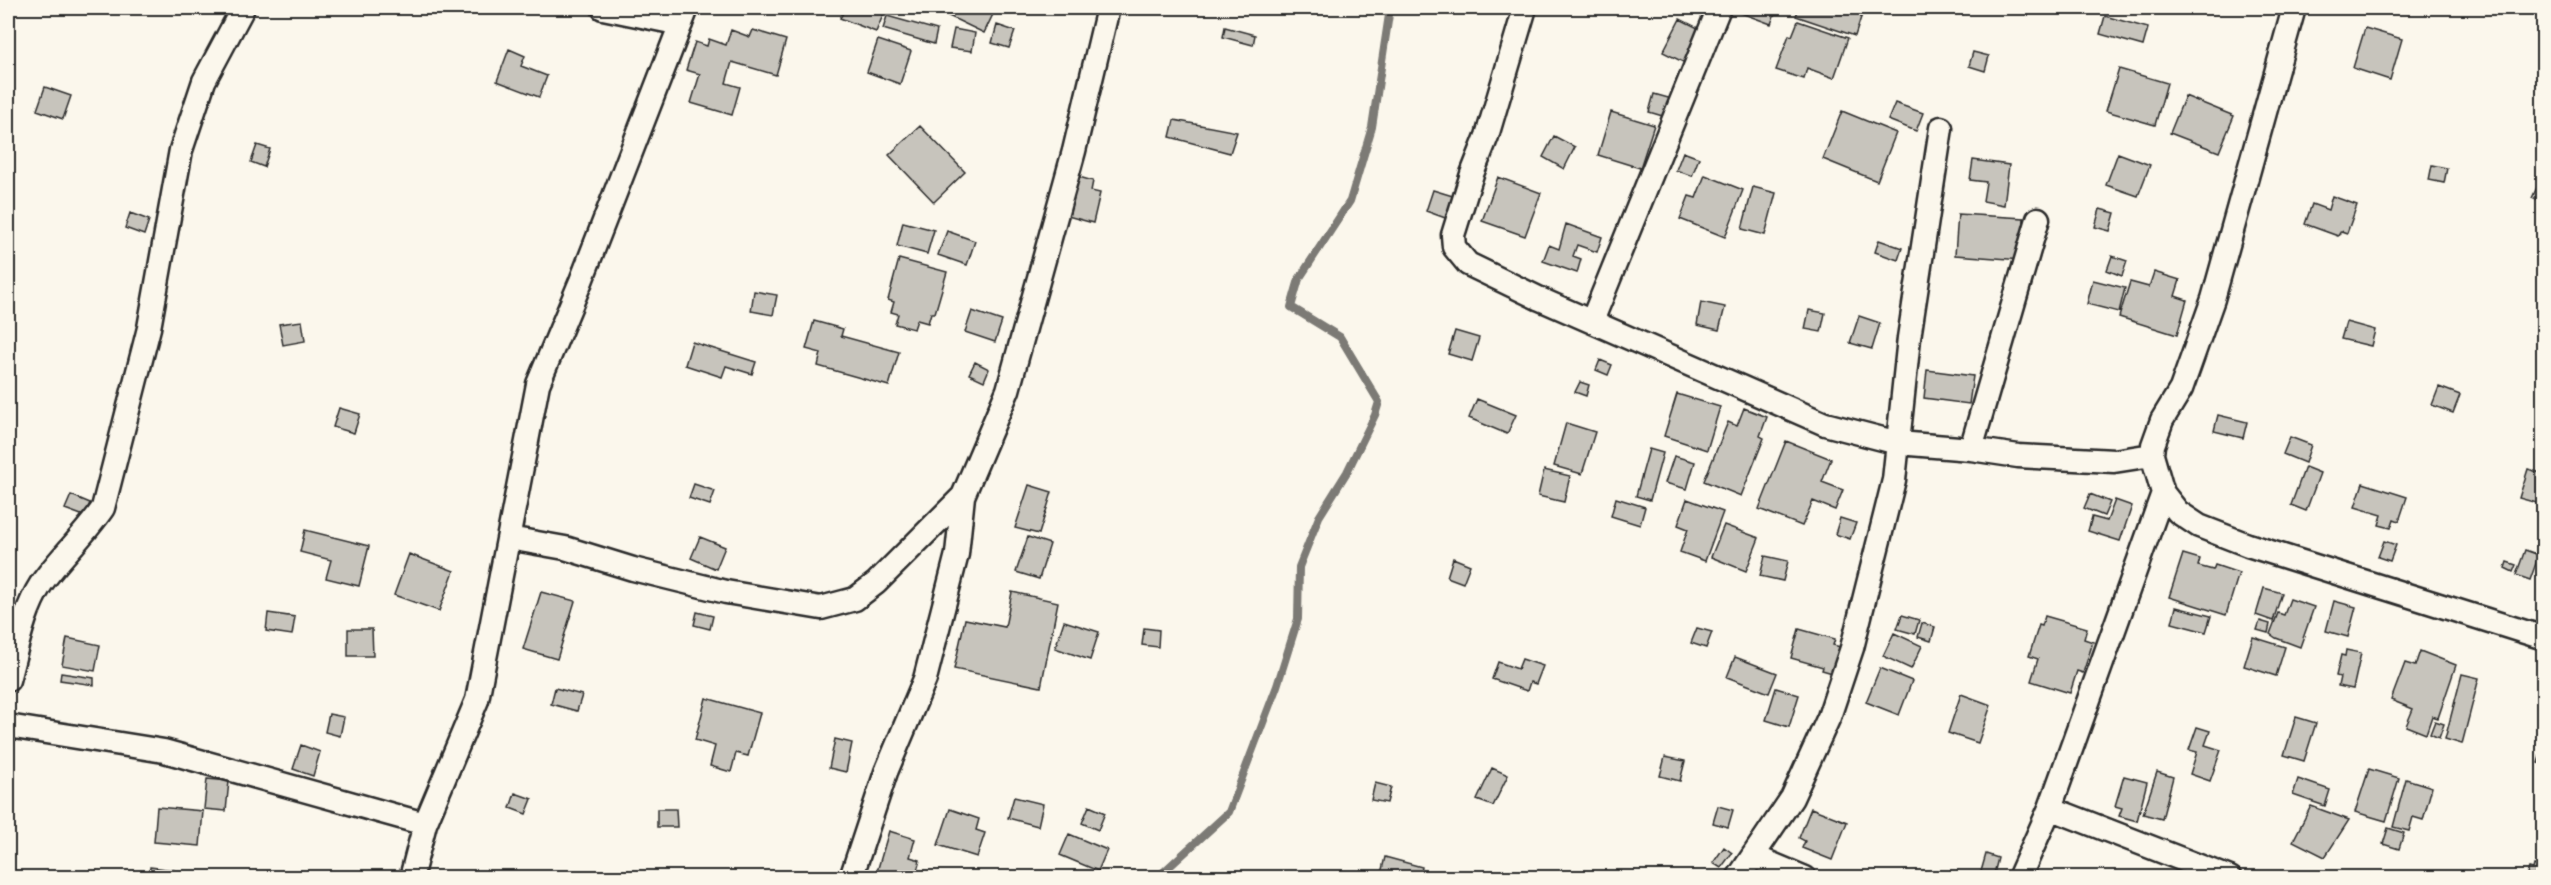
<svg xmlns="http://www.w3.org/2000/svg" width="2551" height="885" font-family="'Indie Flower',sans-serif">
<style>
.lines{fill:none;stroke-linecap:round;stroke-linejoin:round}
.stream{stroke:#7b7a75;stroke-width:8}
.building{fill:#c7c4bc;stroke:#2b2b2b;stroke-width:1.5}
.street-casing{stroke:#2b2b2b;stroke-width:27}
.street{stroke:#fbf7ec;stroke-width:22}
</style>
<rect width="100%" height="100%" fill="#fbf7ec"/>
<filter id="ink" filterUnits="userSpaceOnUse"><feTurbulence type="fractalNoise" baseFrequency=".0167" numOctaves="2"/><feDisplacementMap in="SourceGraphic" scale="12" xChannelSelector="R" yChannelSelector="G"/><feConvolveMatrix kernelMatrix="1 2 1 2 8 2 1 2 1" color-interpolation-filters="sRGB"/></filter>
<g filter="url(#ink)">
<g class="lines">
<!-- stream -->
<path class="stream" d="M1157 878 1229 812 1277 686 1298 619 1299 567 1319 517 1347 472 1375 415 1379 402 1340 337 1291 307 1299 279 1350 201 1372 127 1390 8"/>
</g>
<!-- building -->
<path class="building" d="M846 8H886L876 32 840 18Z
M932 8H996L984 33Z
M1734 8H1769L1776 10 1771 24 1733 10Z
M1799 8H1864L1855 36 1796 16Z
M887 16 937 30 934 44 883 29Z
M2105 16 2148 28 2143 46 2100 34Z
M1680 19 1706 32 1689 65 1663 52Z
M1798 21 1848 38 1834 78 1807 68 1804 79 1776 70 1789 35 1792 36Z
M997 25 1015 31 1009 48 992 43Z
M1225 27 1255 35 1253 45 1223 37Z
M2365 28 2402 39 2390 80 2353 68Z
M954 29 975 33 972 51 950 48Z
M731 30 750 37 753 30 786 40 776 75 732 62 726 83 740 87 732 115 691 103 700 74 686 70 695 42 707 46 709 39 726 45Z
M878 40 911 51 900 84 867 72Z
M509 49 525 56 521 66 547 76 539 97 497 81Z
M1973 52 1989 56 1985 71 1969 66Z
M2119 69 2167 83 2155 125 2106 111Z
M45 87 71 96 63 119 37 110Z
M1654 94 1672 99 1666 117 1649 112Z
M2185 96 2234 116 2219 152 2170 133Z
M1895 103 1923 113 1916 131 1888 120Z
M1842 111 1896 133 1877 181 1823 159Z
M1611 112 1654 125 1640 168 1598 155Z
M1174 120 1237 132 1230 153 1170 137Z
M920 126 965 172 934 202 889 155Z
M1554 136 1575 147 1564 169 1543 157Z
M257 145 270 149 264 167 251 162Z
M1683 152 1699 158 1692 176 1676 170Z
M2118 153 2150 165 2138 196 2106 185Z
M1973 160 2009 165 2004 205 1983 201 1986 182 1970 180Z
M2432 165 2447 168 2444 183 2429 180Z
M2544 172V203L2532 198Z
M1705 175 1743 190 1725 237 1680 219 1689 196 1696 198Z
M1079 177 1093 181 1091 191 1100 193 1093 223 1064 215 1071 189 1075 190Z
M1498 177 1541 193 1525 236 1482 221Z
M1753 187 1776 193 1765 235 1742 229Z
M1433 190 1456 197 1448 219 1426 211Z
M2332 196 2357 205 2347 233 2341 231 2338 236 2305 224 2312 204 2328 210Z
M2100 209 2115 213 2110 231 2095 227Z
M130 213 149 220 144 235 125 228Z
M1958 214 2024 218 2022 260 1955 255Z
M903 222 934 230 927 254 897 246Z
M1566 224 1602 237 1597 252 1577 245 1573 256 1581 259 1577 273 1543 261 1549 245 1559 249Z
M947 231 975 241 967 265 938 255Z
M1879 240 1902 248 1898 260 1875 252Z
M2112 256 2127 261 2122 276 2107 270Z
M899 259 947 272 935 313H931L928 323 917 320 914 329 895 324 898 314 891 312 894 302 888 300Z
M2154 272 2180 280 2175 296 2187 300 2177 335 2119 317 2130 282 2149 287Z
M2093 280 2125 288 2119 312 2087 304Z
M754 291 777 295 773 315 751 311Z
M1701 302 1725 307 1719 330 1697 325Z
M1809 310 1825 313 1821 332 1805 329Z
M972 311 1002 321 995 342 965 332Z
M1859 316 1880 323 1872 349 1850 343Z
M302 321 305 341 283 345 279 324Z
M814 321 843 329 841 336 899 352 889 386 818 366 821 353 806 349Z
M2346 322 2375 330 2371 346 2341 339Z
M1455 331 1479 338 1472 361 1448 354Z
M692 342 756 362 752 374 726 366 722 377 685 365Z
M1600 360 1612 365 1608 375 1596 370Z
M975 362 989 369 984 381 969 374Z
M1927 370 1973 376 1969 404 1924 398Z
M1580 382 1589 385 1586 396 1575 392Z
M2439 387 2460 395 2453 413 2432 405Z
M1677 394 1720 407 1707 450 1664 436Z
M1477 399 1516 415 1507 434 1469 418Z
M339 408 360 414 354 433 333 427Z
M1744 408 1767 417 1760 436 1764 438 1741 496 1704 481 1728 422 1737 426Z
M2218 415 2247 422 2243 438 2214 431Z
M1566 423 1595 432 1582 474 1554 466Z
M2290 437 2311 445 2305 463 2283 454Z
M1786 441 1831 459 1822 482 1843 490 1835 510 1813 501 1802 526 1759 509Z
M1649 449 1663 453 1650 500 1636 496Z
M1674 456 1695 462 1687 489 1665 483Z
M2305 467 2320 473 2306 511 2291 505Z
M2528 469 2544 474V505L2519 498Z
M1544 470 1570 476 1564 502 1538 496Z
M2363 483 2407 497 2399 521 2394 519 2391 528 2379 525 2382 515 2355 507Z
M694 484 715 491 710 505 689 498Z
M1029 485 1052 492 1039 534 1015 528Z
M2090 494 2110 502 2104 516 2084 508Z
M71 495 90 503 84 516 65 509Z
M1616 498 1645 507 1640 525 1611 516Z
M1687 499 1723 512 1705 561 1680 552 1688 529 1678 525Z
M2115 500 2132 506 2120 541 2088 531 2092 517 2107 521Z
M1840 518 1856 523 1850 539 1835 534Z
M1724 525 1759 538 1746 571 1711 557Z
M305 530 369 546 359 586 326 578 331 560 300 552Z
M700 537 725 547 716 569 691 558Z
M1028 537 1050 544 1039 579 1016 572Z
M2384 541 2396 545 2390 561 2378 557Z
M2525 550 2539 555 2530 580 2516 575Z
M409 554 454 571 439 611 394 595Z
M2183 554 2200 559 2198 566 2213 570 2215 565 2239 573 2226 615 2169 597Z
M1765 556 1788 561 1783 581 1760 576Z
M1453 558 1470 565 1463 583 1447 577Z
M2507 562 2516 565 2513 572 2505 568Z
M2264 588 2282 593 2273 621 2256 615Z
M541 592 575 601 557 659 523 649Z
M1012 592 1058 602 1041 687 954 669 965 619 1005 627Z
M2290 599 2314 607 2300 647 2276 638 2270 634 2278 613 2284 615Z
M2334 601 2356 607 2348 637 2326 631Z
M2176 607 2211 616 2206 632 2172 623Z
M697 612 713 616 710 629 694 625Z
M268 613 295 617 292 635 266 631Z
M1902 615 1919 620 1915 634 1897 629Z
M2045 616 2087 628 2084 639 2093 642 2083 673 2077 671 2070 693 2031 681 2038 659 2029 656 2039 625 2042 626Z
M1064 621 1099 632 1090 660 1055 648Z
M2260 621 2270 624 2268 633 2257 630Z
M1922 623 1935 627 1931 641 1918 637Z
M1144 628 1159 630 1158 647 1142 645Z
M1697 628 1712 632 1706 648 1691 643Z
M348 629H372L373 656H348Z
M1799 629 1835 639 1833 645 1844 648 1836 674 1822 670 1823 667 1791 658Z
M1894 633 1922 646 1911 669 1883 656Z
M2253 637 2285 647 2276 676 2244 666Z
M67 638 100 645 95 671 62 665Z
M2346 650 2361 653 2353 689 2338 686 2340 677 2336 676 2341 655 2345 656Z
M2420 651 2456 665 2438 718 2432 716 2426 734 2406 726 2413 709 2391 700 2405 663 2415 666Z
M1735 657 1777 673 1769 693 1727 677Z
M1522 659 1543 666 1536 684 1530 682 1527 691 1492 679 1498 662 1518 669Z
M1880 668 1912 681 1899 715 1866 702Z
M61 673 94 678V685L60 680Z
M2462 674 2479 678 2462 744 2445 739Z
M555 688 582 695 577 711 551 704Z
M1776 688 1799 695 1789 727 1766 720Z
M1961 694 1991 705 1978 743 1948 733Z
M706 698 760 713 748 756 736 753 731 772 710 766 715 746 695 740Z
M329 714 344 717 340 736 325 732Z
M2296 717 2316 723 2304 761 2284 755Z
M2435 721 2444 724 2439 738 2430 734Z
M2197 727 2210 731 2205 745 2221 750 2210 781 2190 774 2197 752 2189 750Z
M835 739 852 743 846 772 829 768Z
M2544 744V765L2538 763Z
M301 745 320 752 313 776 293 769Z
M1665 757 1685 761 1680 781 1660 776Z
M1492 768 1508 775 1493 806 1477 800Z
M2369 769 2399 778 2386 821 2355 812Z
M2157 772 2173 777 2162 819 2143 814Z
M2124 776 2147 782 2137 821 2119 816 2122 808 2115 806Z
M207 779 229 781 226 811 204 809Z
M2298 779 2330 790 2325 806 2293 795Z
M2406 779 2432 787 2423 820 2413 817 2409 831 2393 827Z
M1375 783 1391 787 1387 803 1371 800Z
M515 793 532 799 526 814 510 808Z
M1014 797 1043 804 1038 826 1008 818Z
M1089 806 1105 813 1098 830 1082 823Z
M1718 806 1733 810 1728 827 1713 823Z
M2311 806 2349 820 2325 857 2293 841Z
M157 807 203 811 200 846 154 842Z
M1811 808 1847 822 1832 860 1802 848 1805 841 1799 838Z
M657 809H676L677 827H657Z
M950 809 979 819 976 830 985 833 977 857 938 845Z
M2388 828 2404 833 2399 849 2383 844Z
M889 831 915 839 910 857 920 860 915 878H884L876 875Z
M1069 834 1107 850 1098 871 1060 855Z
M1724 847 1732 853 1721 868 1713 863Z
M1986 854 1998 858 1993 878 1980 875Z
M1385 857 1422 867 1420 878H1380Z
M2534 865 2544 868V878H2526L2529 868 2533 869Z
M150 867 174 870 173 878H149Z
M587 870 616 878H585Z"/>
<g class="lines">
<defs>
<path id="street" d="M603 8 681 24
M1525 8 1487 136 1472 174 1453 235 1454 247 1468 264 1540 299 1825 424 1898 443 1971 449 2018 456 2114 461 2152 455
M2294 8 2213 299 2181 389 2162 420 2153 445 2152 455 2163 493 2178 512 2199 526 2248 545 2544 638
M1592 321 1719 8
M1971 449 2038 219
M509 538 565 548 633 569 726 592 821 608 855 599 876 583 963 496
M8 680C17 648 23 612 41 584 60 557 84 536 103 508L149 328 181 150 204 81 243 8
M8 726 164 751 425 824
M2050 808 2230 878
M1753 856 1805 878
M411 878 425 824 477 700 538 384 581 281 687 8
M851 878 886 772 925 679 957 554 963 496 1008 390 1074 151 1108 8
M1738 878 1792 798 1829 717 1852 648 1894 480 1909 338 1941 128
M2019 878 2050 808 2163 493"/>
</defs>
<!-- street casing -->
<use href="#street" class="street-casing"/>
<!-- street -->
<use href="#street" class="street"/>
</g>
</g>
<!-- margin -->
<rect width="2551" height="885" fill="none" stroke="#fbf7ec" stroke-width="30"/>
<rect x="15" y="15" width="2521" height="855" fill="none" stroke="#2b2b2b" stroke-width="2" filter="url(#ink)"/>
</svg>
